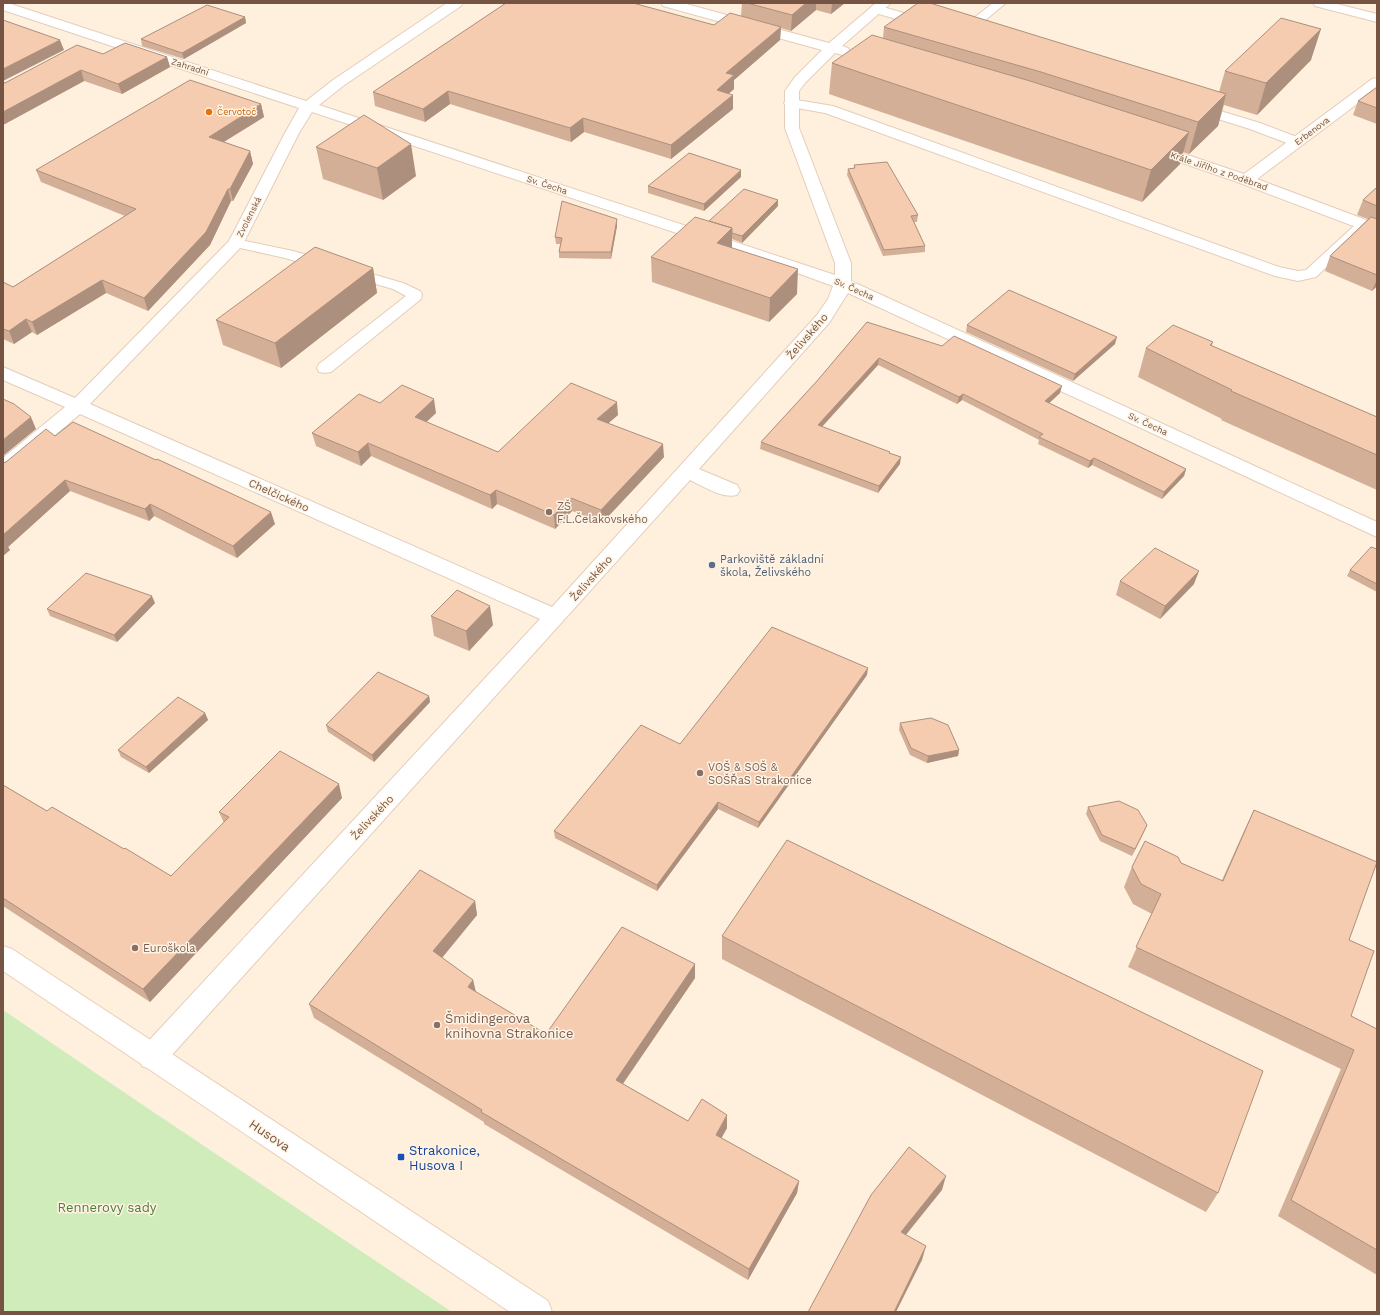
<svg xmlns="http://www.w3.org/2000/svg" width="1380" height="1315" font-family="'Work Sans',sans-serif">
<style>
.green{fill:#cfecba}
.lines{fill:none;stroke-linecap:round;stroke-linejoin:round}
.lane-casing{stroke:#e4cdbb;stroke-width:2}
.street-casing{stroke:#e4cdbb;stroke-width:2}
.secondary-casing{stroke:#eaceb7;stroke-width:2}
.lane{fill:#fff;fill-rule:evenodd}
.street{fill:#fff;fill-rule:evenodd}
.secondary{fill:#fff;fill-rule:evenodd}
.wall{fill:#d4af98}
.shaded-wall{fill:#ac8f7c}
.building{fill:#f6ccb1;stroke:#ac8f7c}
.food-dot{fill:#e8710a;stroke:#fff4e4;stroke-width:1.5}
.education-dot{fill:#8d6e63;stroke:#fff4e4;stroke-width:1.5}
.service-dot{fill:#5c6f8a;stroke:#fff4e4;stroke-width:1.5}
.transit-dot{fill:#1a4fb4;stroke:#fff4e4;stroke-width:1.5}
.labels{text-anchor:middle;stroke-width:3;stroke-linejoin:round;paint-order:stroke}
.far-street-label{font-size:9px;fill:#755443;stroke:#fff4e4}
.far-food-label{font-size:9px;fill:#c56008;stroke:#fff4e4;text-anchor:start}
.street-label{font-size:11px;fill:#755443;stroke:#fff4e4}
.education-label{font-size:11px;fill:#785e54;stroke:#fff4e4;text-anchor:start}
.service-label{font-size:11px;fill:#4e5e75;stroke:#fff4e4;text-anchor:start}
.near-education-label{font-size:13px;fill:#785e54;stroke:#fff4e4;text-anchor:start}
.near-street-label{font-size:13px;fill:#755443;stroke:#fff4e4}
.near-transit-label{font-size:13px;fill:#164399;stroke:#fff4e4;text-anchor:start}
.near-park-label{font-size:13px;fill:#4f7c3a;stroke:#fff4e4}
</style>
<rect width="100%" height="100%" fill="#fef0dc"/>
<!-- green -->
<path class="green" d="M3 1010 131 1097 452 1312H3Z"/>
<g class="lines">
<defs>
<path id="lane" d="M993 3H1006L965 37H957L955 34 957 31Z
M1313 3H1333L1377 14V22L1315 6Z
M876 5 928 20 930 23 928 26 924 27 872 12 870 9 872 6Z
M791 99 833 106 1279 267 1298 271 1306 270 1355 225 1360 224 1365 225 1367 228 1316 277 1298 281 1275 276 825 113 786 106 784 103 786 100Z
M1194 103 1260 123 1302 139 1304 142 1302 145 1297 146 1292 145 1250 129 1189 110 1187 107 1189 104Z
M236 239 293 251 403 283 420 291 422 294 421 299 331 372 325 373 319 372 317 368 319 364 406 296 393 289 285 258 231 246 229 243 231 240Z"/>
<path id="street" d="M3 3H8L306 101 333 80 447 3H463L461 6 343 86 319 105 835 275V263L785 128V91L795 77 822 50 663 6 661 3H683L829 43 876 3H891L842 46 848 48 850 51 848 54 843 55 835 53 805 83 799 91V128L851 263V281L1377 522V537L848 293 829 323 699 469 737 485 740 490 737 495C722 499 703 486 690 480L162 1066 152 1070 142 1066 138 1057 142 1048 540 619 80 414 10 473 3 474V458L65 407 3 380V367L75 398 229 241 285 133 299 108 3 10ZM312 112 800 274 833 286 828 299 817 315 552 607 90 404 242 246 299 133Z
M1377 78V89L1257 179 1377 224V235L1240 183 1148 151 1145 148 1148 145 1153 143 1158 145 1244 174 1372 79Z"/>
<path id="secondary" d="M3 946 12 949 548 1301 552 1312H510L3 971Z"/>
</defs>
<!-- lane casing -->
<use href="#lane" class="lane-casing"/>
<!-- street casing -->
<use href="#street" class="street-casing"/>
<!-- secondary casing -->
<use href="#secondary" class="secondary-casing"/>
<!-- lane -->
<use href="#lane" class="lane"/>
<!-- street -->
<use href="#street" class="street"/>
<!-- secondary -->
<use href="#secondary" class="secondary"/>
</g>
<!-- wall -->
<path class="wall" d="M742 3H845L831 14 816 10 791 31 781 28 780 40 734 80V89L728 94 733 109 671 159 584 132 571 142 450 104 425 122 375 106 373 92 714 25 741 16Z
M245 17 246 23 184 59 142 46 141 39Z
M884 27 1219 92 1225 71 1311 60 1257 115 1224 105 1218 126 1189 154 1183 152 1180 164 1142 202 829 94 832 63 883 38Z
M103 54 167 57 170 67 122 94 84 81 3 125V83Z
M1377 87V124L1353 115 1358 101Z
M261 104 264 117 224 142 250 151 253 164 233 201H231L210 245 148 311 106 293 37 335 32 332 14 344 3 339V282L13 287 125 216 41 182 36 170Z
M316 147 416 176 383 200 323 179Z
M854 165 918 215 917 222H914L925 246V252L883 256 847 175 848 169 854 168Z
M741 177 704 211 648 193V186Z
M1377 187V286L1372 291 1325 271 1330 256 1368 219 1357 215 1363 200Z
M778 206 742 243 732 239V248L797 294 769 322 652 282 651 257Z
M617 226 611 259 559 258V252L560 244H556L555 237Z
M373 268 377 293 281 368 223 345 216 320Z
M867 322 1060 393 1049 403 1186 469 1184 476 1162 499 1092 465 1088 468 1038 444 1039 440 962 400 957 404 878 365 822 427 890 453 900 464 878 493 760 449 761 442 817 381Z
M967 325 1115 344 1073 381 966 332Z
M1213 342 1212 346 1377 417V490L1221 420 1222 419 1138 377 1146 348Z
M380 403 436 413 426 422 498 452 618 415 608 423 664 457 602 523 572 511 555 529 497 504 492 509 371 456 361 466 316 446 312 433Z
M55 436 275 524 237 558 154 516 149 521 70 491 8 547 10 550 3 556 6 462Z
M1377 549V592L1347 576 1350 570Z
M1120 581 1194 584 1160 619 1116 595Z
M155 603 117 642 50 616 47 609Z
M431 616 493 625 469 651 434 636Z
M867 675 758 828 718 809 657 891 555 838 554 831 680 744Z
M429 696 430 702 374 762 328 732 326 725Z
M205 713 208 720 149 773 121 757 118 750Z
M900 723 959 750 958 756 927 763 910 755 899 730Z
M3 785 47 811 124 849 171 876 224 823 219 812 342 798 150 1002 3 906Z
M1088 807 1147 825 1132 856 1100 841 1086 814Z
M1254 810 1349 940 1351 1016 1377 1029V1275L1278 1216 1341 1069 1128 967 1152 914 1133 904 1124 887 1132 867 1222 880 1244 831Z
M475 901 477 915 442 958 473 980 476 992 546 1034 695 964V978L623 1084 688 1121 727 1128 721 1138 799 1181 797 1193 748 1280 484 1124V1122L314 1018 309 1004Z
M722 936 1218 1193 1206 1212 722 959Z"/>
<!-- shaded-wall -->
<path class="shaded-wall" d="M806 3H816V10L791 31 792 15Z
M832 3H845L831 14Z
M245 17 246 23 184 59 182 53Z
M781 27 780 40 734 80V89L717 104V90L726 73Z
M1321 29 1311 60 1257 115 1266 83Z
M60 40 64 50 3 81V69Z
M167 57 170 67 122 94 118 84Z
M81 70 84 81 3 125V112Z
M448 91 450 104 425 122 423 109Z
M1226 94 1218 126 1189 154 1198 122Z
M733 95V109L671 159V145Z
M261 104 264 117 212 149 209 137Z
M583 118 584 132 571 142 570 128Z
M1189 132 1180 164 1142 202 1151 170Z
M411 144 416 176 383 200 377 168Z
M250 151 253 164 233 201 230 189Z
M741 170V177L704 211V204Z
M228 189 231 201 210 245 148 311 144 298Z
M778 200V206L742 243V236Z
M617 219V226L611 259V252Z
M732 228V253L717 243Z
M373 268 377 293 281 368 275 343Z
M798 269 797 294 769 322 770 298Z
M1377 279V286L1372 291Z
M102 280 106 293 37 335 32 322Z
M26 319 32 332 14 344 9 331Z
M1117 337 1115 344 1073 381 1075 374Z
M879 358 878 365 817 432 818 425Z
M1062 386 1060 393 1044 408 1045 401Z
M963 394 962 400 957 404 959 397Z
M434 399 436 413 417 431 415 417Z
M617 402 618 415 598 432 597 419Z
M31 417 36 429 3 456V440Z
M368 443 371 456 361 466 358 452Z
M663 444 664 457 602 523 601 510Z
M901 457 900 464 878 493 879 486Z
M1094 458 1092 465 1088 468 1090 461Z
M1186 469 1184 476 1162 499 1164 492Z
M65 480 70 491 8 547 10 550 3 556V535Z
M496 490 497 504 492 509 490 495Z
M571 498 572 511 555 529 554 515Z
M150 504 154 516 149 521 145 509Z
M271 512 275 524 237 558 233 546Z
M1199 571 1194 584 1160 619 1165 606Z
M152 596 155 603 117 642 114 635Z
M490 606 493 625 469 651 466 631Z
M868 668 867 675 758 828 759 822Z
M429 696 430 702 374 762 372 755Z
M205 713 208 720 149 773 146 767Z
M959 750 958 756 927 763 928 756Z
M339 784 342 798 150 1002 143 989Z
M718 802V809L657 891V885Z
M1147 825 1144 832 1132 856 1135 849Z
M475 901 477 915 436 965 433 951Z
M695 964V978L617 1092 616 1080Z
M473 980 476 993 468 987Z
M727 1115V1128L716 1148V1135Z
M946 1176 942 1190 897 1246 901 1232Z
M799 1181 797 1193 748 1280 749 1269Z
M926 1246 922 1260 896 1312H894Z"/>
<!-- building -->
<path class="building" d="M506 3H633L714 25 730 13 781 27 726 73 734 75 717 90 733 95 671 145 583 118 570 128 448 91 423 109 373 92Z
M747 3H806L792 15Z
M918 3H930L1226 94 1198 122 1041 72 884 27Z
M207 5 245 17 182 53 141 39Z
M1281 18 1321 29 1266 83 1225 71Z
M3 20 60 40 3 69Z
M872 35 1030 81 1189 132 1151 170 832 63Z
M125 43 167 57 118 84 81 70 3 112V83H5L77 45 103 54Z
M190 80 261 104 209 137 250 151 230 189H228L206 232 144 298 102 280 32 322 26 319 9 331 3 329V282L13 287 136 209 36 170Z
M1377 87V108L1358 101Z
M364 115 411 144 377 168 316 147Z
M689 153 741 170 704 204 648 186Z
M887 162 918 215 911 216 925 246 884 250 848 169 855 168 854 165Z
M1377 187V206L1363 200Z
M744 189 778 200 742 236 732 233V228L709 221Z
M562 201 617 219 611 252H559L562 238 555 237Z
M695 217 732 228 717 243 798 269 770 298 651 257Z
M1371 217 1377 219V275L1330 256Z
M315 247 373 268 275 343 216 320Z
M1009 290 1117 337 1075 374 967 325Z
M867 322 942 346 954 336 1062 386 1045 401 1186 469 1164 492 1094 458 1090 461 1039 437 1043 434 963 394 959 397 879 358 818 425 890 452 889 453 901 457 879 486 761 442 817 381Z
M1173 325 1213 342 1210 345 1377 417V455L1231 391 1232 390 1146 348Z
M571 383 617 402 597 419 663 444 601 510 571 498 554 515 496 490 490 495 368 443 358 452 312 433 359 394 380 403 402 385 434 399 415 417 498 452Z
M3 399 14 404 31 417 3 440Z
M73 422 156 460 157 459 271 512 233 546 150 504 145 509 65 480 3 535V463L6 462 46 429 55 436Z
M1371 547 1377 549V584L1350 570Z
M1155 548 1199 571 1165 606 1120 581Z
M86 573 152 596 114 635 47 609Z
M457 590 490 606 466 631 431 616Z
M772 627 868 668 759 822 718 802 657 885 554 831 641 725 680 744Z
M378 672 429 696 372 755 326 725Z
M178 697 205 713 146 767 118 750Z
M931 718 948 725 959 750 928 756 911 748 900 723Z
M280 751 339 784 143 989 3 898V785L47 811 52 807 124 849 125 848 171 876 229 817 219 812Z
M1119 801 1138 810 1147 825 1135 849 1102 835 1088 807Z
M1254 810 1377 862 1349 940 1374 951 1351 1016 1377 1029V1250L1291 1200 1354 1050 1136 947 1161 894 1141 884 1132 867 1145 841 1178 857 1181 863 1223 881Z
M787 840 1263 1071 1218 1193 722 936Z
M420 870 475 901 433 951 473 980 468 987 546 1034 622 927 695 964 616 1080 688 1121 702 1099 727 1115 716 1135 799 1181 749 1269 481 1112 482 1110 309 1004Z
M909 1147 946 1176 901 1232 926 1246 894 1312H808L871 1195Z"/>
<!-- markers -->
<circle class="food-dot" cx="209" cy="112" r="4"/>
<g class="education-dot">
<circle cx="549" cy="512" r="4"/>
<circle cx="700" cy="773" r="4"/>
<circle cx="135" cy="948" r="4"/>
<circle cx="437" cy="1025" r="4"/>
</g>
<circle class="service-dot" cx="712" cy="565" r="4"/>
<rect class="transit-dot" x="397" y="1153" width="8" height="8" rx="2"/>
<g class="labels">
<!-- far-street labels -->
<g class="far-street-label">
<text transform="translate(190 67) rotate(18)" y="3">Zahradní</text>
<text transform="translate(1312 131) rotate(-37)" y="3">Erbenova</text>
<text transform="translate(1219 171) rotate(19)" y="3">Krále Jiřího z Poděbrad</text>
<text transform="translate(547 185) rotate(18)" y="3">Sv. Čecha</text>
<text transform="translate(249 217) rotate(-63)" y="3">Zvolenská</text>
<text transform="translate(854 289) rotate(24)" y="3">Sv. Čecha</text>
<text transform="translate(1148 424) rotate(25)" y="3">Sv. Čecha</text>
</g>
<!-- far-food labels -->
<g class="far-food-label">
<text x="217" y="115">Červotoč</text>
</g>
<!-- street labels -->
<g class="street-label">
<text transform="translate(807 336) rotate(-49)" y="4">Želivského</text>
<text transform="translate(279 495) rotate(24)" y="4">Chelčického</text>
<text transform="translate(591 578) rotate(-48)" y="4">Želivského</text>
<text transform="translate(372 817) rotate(-47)" y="4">Želivského</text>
</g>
<!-- education labels -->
<g class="education-label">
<text x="557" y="510">ZŠ<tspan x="557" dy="13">F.L.Čelakovského</tspan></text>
<text x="708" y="771">VOŠ &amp; SOŠ &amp;<tspan x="708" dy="13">SOŠŘaS Strakonice</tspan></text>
<text x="143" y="952">Euroškola</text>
</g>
<!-- service labels -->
<g class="service-label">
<text x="720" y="563">Parkoviště základní<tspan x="720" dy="13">škola, Želivského</tspan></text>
</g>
<!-- near-education labels -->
<g class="near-education-label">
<text x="445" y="1023">Šmidingerova<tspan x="445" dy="15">knihovna Strakonice</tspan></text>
</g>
<!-- near-street labels -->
<g class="near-street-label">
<text transform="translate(270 1135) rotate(34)" y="5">Husova</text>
</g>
<!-- near-transit labels -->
<g class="near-transit-label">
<text x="409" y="1155">Strakonice,<tspan x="409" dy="15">Husova I</tspan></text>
</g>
<!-- near-park labels -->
<g class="near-park-label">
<text x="107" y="1212">Rennerovy sady</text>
</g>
</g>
<!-- border -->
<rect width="1380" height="1315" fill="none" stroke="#755443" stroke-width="8"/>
</svg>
